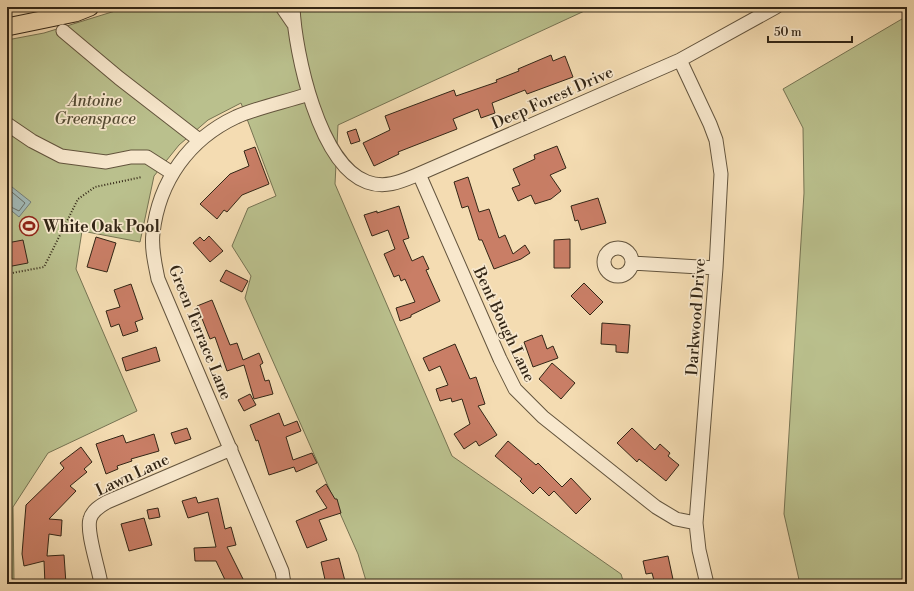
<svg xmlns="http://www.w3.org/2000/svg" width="914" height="591" font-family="'Libre Bodoni',serif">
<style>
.green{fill:#bac08d;stroke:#767352}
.water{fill:#a1b9b7;stroke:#757e77}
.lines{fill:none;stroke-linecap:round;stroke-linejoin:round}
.shore{stroke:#6a7066;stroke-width:1}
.building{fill:#c97e66;stroke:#332616}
.minor-casing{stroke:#63543d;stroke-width:15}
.major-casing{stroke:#332616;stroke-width:19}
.path{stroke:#332616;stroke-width:2;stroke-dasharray:1 2;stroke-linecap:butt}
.minor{stroke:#f8e8cd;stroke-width:13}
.major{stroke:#f4dcb2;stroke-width:17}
.labels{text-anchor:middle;stroke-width:3.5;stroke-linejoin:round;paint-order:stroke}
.street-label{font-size:16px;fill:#332616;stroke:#f8e8cd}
.park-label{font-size:16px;font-style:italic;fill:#554c34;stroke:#f8e8cd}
.poi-label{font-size:16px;font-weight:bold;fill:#332616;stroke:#f8e8cd;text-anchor:start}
</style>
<rect width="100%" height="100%" fill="#f4dcb2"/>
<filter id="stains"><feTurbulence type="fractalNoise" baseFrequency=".005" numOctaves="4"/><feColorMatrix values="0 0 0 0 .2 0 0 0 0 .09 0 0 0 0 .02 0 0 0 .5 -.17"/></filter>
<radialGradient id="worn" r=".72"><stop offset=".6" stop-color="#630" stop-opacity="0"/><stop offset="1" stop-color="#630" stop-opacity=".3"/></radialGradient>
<!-- green -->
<path class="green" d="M128 7H593L338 125 335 184 452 456 621 574 624 584H367L358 554 245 298 251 276 232 246 248 208 276 196 241 103 208 120 179 145 154 176 140 242 82 231 76 269 137 411 48 453 13 507 14 584H7V40L44 33Z
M907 16V584H800L784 514 804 193 803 128 783 89Z"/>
<!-- water -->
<path class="water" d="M7 183 31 202 19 217 7 207Z"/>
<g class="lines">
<!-- shore -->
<path class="shore" d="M7 188 25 203 19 211 7 205"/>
</g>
<!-- building -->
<path class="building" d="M551 55 553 61 565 56 573 77 527 94 525 90 492 103 495 113 481 118 478 109 453 119 457 129 398 152 399 154 374 166 363 143 390 130 385 116 454 90 456 96 497 82 496 80 519 71 518 69Z
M356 129 360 141 351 144 347 132Z
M557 146 566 168 550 175 561 191 551 199 535 204 531 195 518 201 512 188 520 185 513 169 535 159 534 155Z
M255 147 269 184 242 195 227 212 224 210 217 219 200 204 230 174 249 166 244 151Z
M468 177 479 212 489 209 499 238 505 235 513 254 525 245 530 253 521 259 494 269 482 240H479L468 206 462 208 454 182Z
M598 198 606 223 581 230 578 220 575 221 571 206Z
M399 206 409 238 403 240 412 261 423 256 429 269 426 270 440 301 411 315V317L400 321 396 308 415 302 405 279 401 281 399 275 394 277 384 254 395 249 388 230 372 236 364 215 377 211V213Z
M209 236 223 251 210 262 193 243 200 237 204 241Z
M96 237 116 243 107 272 87 267Z
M570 239V268H554V240Z
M23 240 28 263 7 267V243Z
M226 270 248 281 242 292 220 281Z
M584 283 603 302 590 315 571 296Z
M131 284 143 319 135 322 138 331 123 336 119 324 111 327 106 311 120 307 114 290Z
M212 300 230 345 237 343 243 360 259 353 263 363 260 365 265 381 269 380 273 394 254 399 244 365 227 371 215 337 210 339 197 306Z
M602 323 630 325 628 353 616 352V345L601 344Z
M542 335 547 349 553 346 558 358 533 367 524 342Z
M455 344 470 379 476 377 485 404 478 406 497 435 479 446 476 441 464 449 454 434 470 424 462 399 452 402 451 398 440 401 436 389 448 385 440 366 429 371 423 358Z
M156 347 160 361 126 371 122 358Z
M552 363 575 383 561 399 539 379Z
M250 394 256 405 244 411 238 400Z
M279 413 284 426 297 421 301 431 286 437 293 460 312 453 317 463 296 472 294 467 269 475 258 440 256 441 250 425Z
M187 428 191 439 175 444 171 433Z
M632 428 655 450 660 444 670 453 668 456 679 465 666 481 639 459 637 462 617 443Z
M154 434 159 451 131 459 132 461 117 466 118 469 106 474 96 444 123 435 126 443Z
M508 441 536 465 538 463 562 487 571 478 591 499 576 514 554 491 549 496 540 487 533 494 520 481 522 479 495 456Z
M81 447 92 462 84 469 87 472 70 486 76 491 49 519 62 520 61 536 49 534 47 556 64 555 66 584H45L44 561 24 566 22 554 26 505 64 468 60 463Z
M326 484 335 499H337L341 513 319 520 327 540 307 548 296 521 327 508 316 491Z
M196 497 198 503 218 498 225 529 231 527 236 545 227 547 244 581 237 584H227L216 561H195L194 548 216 547 208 512 188 518 182 501Z
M158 508 160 517 149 519 147 510Z
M144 518 152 545 129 551 121 524Z
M668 556 674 584H655L652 573 646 574 643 561Z
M339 558 345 581 326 584 321 562Z"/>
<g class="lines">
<defs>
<path id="minor" d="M282 7 293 23
M293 7C295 53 319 165 367 182 386 189 402 181 419 174L680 60 776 7
M63 31 119 78 199 140
M680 60 710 124 716 140 721 174 716 268 696 523 699 550 707 584
M7 124 32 141 61 156 106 162 131 157H147L172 173
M419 174 500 359 515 389 543 417 656 507 676 519 696 523
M604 262a14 14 0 1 1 28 0a14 14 0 1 1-28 0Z
M632 263 716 268
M101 584C99 569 86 532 90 519 92 511 100 506 107 502L231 449
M284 584 282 571 158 279C155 264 151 248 153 233 159 181 189 139 236 117 259 107 285 102 309 94"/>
<path id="major" d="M7 27 75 13 90 7"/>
</defs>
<!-- minor casing -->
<use href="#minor" class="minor-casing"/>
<!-- major casing -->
<use href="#major" class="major-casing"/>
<!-- path -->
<path class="path" d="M7 274 44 267 78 199 95 187 142 177"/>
<!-- minor -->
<use href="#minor" class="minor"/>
<!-- major -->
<use href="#major" class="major"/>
</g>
<!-- icons -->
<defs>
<symbol id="stadium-ring" viewBox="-11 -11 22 22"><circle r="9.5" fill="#f8e8cd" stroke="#8f2418" stroke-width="1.5"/><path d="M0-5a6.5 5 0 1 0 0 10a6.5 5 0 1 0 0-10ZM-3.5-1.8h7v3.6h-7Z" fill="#8f2418"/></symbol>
</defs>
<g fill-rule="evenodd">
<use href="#stadium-ring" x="18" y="215" width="22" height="22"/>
</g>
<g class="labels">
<!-- street labels -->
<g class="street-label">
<text transform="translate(552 97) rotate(-24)" y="6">Deep Forest Drive</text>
<text transform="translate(695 317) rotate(-86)" y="6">Darkwood Drive</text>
<text transform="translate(505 324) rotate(65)" y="6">Bent Bough Lane</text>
<text transform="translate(201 332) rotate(68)" y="6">Green Terrace Lane</text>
<text transform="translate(132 474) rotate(-25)" y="6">Lawn Lane</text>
</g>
<!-- park labels -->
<g class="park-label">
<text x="95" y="106">Antoine<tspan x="95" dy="18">Greenspace</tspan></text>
</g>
<!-- poi labels -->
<g class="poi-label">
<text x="43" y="232">White Oak Pool</text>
</g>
</g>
<!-- margin -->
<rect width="914" height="591" fill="none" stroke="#f4dcb2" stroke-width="24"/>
<rect x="8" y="8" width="898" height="575" fill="none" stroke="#332616" stroke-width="2"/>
<rect x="12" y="12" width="890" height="567" fill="none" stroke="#332616"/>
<!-- scale -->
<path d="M768 36v6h84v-6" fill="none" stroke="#332616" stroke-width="2"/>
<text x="774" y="36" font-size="12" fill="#332616" stroke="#f8e8cd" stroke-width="3" paint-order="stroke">50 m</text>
<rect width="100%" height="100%" filter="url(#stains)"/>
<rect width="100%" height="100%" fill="url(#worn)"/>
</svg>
